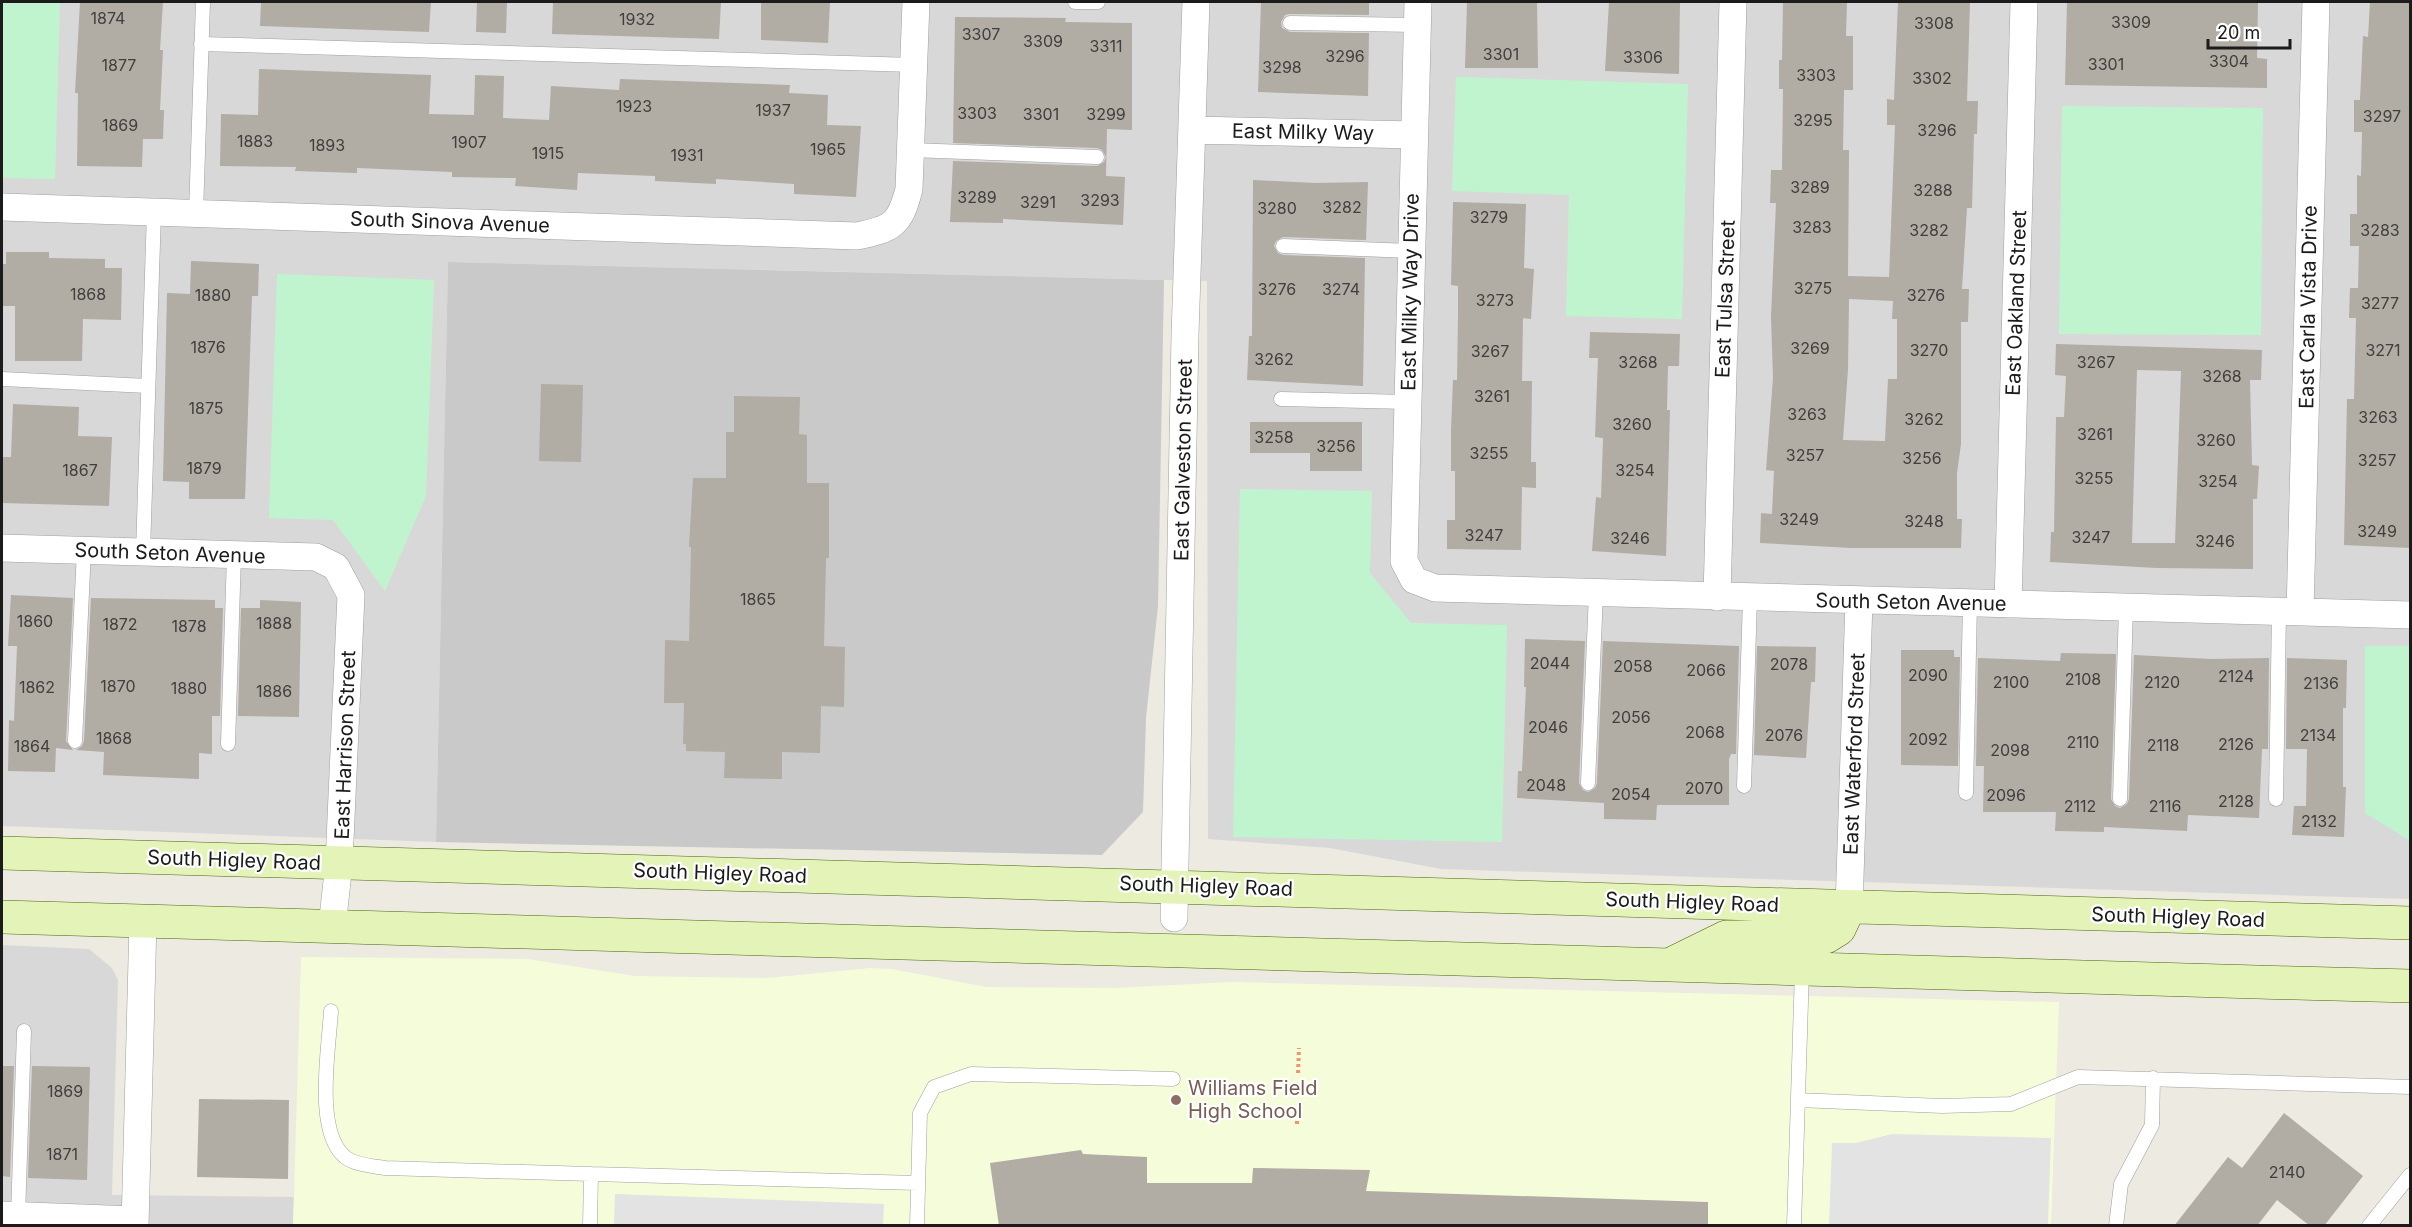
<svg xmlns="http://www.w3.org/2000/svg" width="2412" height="1227" font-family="Inter,sans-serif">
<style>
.residential{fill:#d9d8d8}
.education{fill:#f5fcda}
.religious{fill:#c9c9c9}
.park{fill:#c0f4cf}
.parking{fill:#e3e3e3}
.building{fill:#b1aca4;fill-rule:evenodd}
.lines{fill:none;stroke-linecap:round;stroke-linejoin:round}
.lane-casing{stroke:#9f9f9f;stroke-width:15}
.street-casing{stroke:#9f9f9f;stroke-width:28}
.secondary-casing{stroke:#4b670d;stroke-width:34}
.path{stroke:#ee9670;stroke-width:4;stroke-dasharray:3 3;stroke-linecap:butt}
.lane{stroke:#fff;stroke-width:14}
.street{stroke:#fff;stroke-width:27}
.secondary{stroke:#e4f3b8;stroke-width:33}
.education-dot{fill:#8d6e63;stroke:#fff;stroke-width:2}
.labels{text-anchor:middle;stroke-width:4.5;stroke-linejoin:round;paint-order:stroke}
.number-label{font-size:16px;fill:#403f3d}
.street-label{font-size:20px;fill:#1b1b1b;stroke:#fff}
.education-label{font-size:20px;fill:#785e54;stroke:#fff;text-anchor:start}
</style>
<rect width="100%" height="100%" fill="#eceae1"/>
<!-- residential -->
<path class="residential" d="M2 2H2410V899L1441 869 1330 848 1208 839 1207 281 448 262 436 842 2 826Z
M2 945 89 949 112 968 118 980 112 1195 294 1197 293 1225 2 1226Z"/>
<!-- education -->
<path class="education" d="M301 957 528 959 635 976 767 978 870 968 892 969 987 987 1113 988 1232 982 2059 1002 2051 1225 293 1226Z"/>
<!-- religious -->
<path class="religious" d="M448 262 1164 280 1158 606 1146 718 1143 812 1102 855 436 842Z"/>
<!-- park -->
<path class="park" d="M2 2H60L55 179 2 178Z
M1456 77 1688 84 1682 319 1566 316 1569 195 1452 191Z
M2062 106 2263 108 2261 335 2059 334Z
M277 274 434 280 426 496 385 591 333 520 269 518Z
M1240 489 1372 491 1370 573 1411 623 1507 625 1502 842 1233 837Z
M2365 646H2410V841L2365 813Z"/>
<!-- parking -->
<path class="parking" d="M1892 1134 2051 1138 2048 1225H1829L1832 1143H1856Z
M615 1194 884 1204 883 1225H614Z"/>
<!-- building -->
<path class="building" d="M80 2H163L160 50H163L160 110H164L163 139H143L142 167 77 166 78 93H75Z
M261 2H431L429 32 260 26Z
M477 2H507L506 33 476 32Z
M553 2H721L719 39 552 34Z
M761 2H830L828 43 761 40Z
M1261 2H1369V15L1290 14 1285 15 1281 22 1282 28 1290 32 1369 33 1368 96 1258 92Z
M1467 2H1537L1538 68H1465Z
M1609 2H1680L1679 74 1605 71Z
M1783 2H1847L1846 36H1853V90H1844L1843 150H1849L1848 276 1889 277 1895 125H1887V99L1894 100 1898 2H1970L1967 101H1978L1977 134H1974L1972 208H1967L1962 289H1969L1968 322H1961V444L1957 473V519H1962L1961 548H1851L1760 543 1761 513 1772 514 1774 471 1766 470 1773 378 1771 317 1776 203H1770L1771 170H1782L1783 89H1779V60H1782ZM1849 299 1893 301 1892 319H1897V379H1888L1885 441 1843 440 1848 369Z
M2067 2H2258L2257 58 2267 59V88L2065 85Z
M2370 2H2410V548L2344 545 2347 399H2354L2356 318H2349L2350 288H2358L2359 246H2350V214H2357V175L2361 176 2362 132H2354V100H2360L2363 36 2368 37Z
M955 17 1066 18 1065 22 1132 23V130L1107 129 1106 176 1125 177 1123 225 1003 219V223L950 222 953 161 1097 166 1104 162 1106 157 1102 150 1097 148 953 143Z
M259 69 431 75 429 114 474 115 475 75 504 76 503 118 549 120 551 86 619 90 620 79 790 85 789 93 828 95 827 125 861 126 856 197 794 194V184L716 179V184L655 181V176L578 173 577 190 515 186 516 178 452 177V172L357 168V173L295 171 296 167 220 166 221 114 258 115Z
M1253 180 1316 183 1368 182 1366 240 1283 237 1276 241 1274 246 1278 253 1283 255 1365 258 1363 386 1247 380 1249 336H1252Z
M1453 202 1526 204 1524 268 1534 269 1531 319 1523 318 1522 381H1532L1531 462H1536V488L1522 487 1521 550 1447 549V520H1455V471H1451V430L1453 380H1457L1458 315V286L1451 285Z
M6 252H49V258L105 259V268H122L121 320 83 319 82 361H15V306H2V264H6Z
M191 261 259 264 258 296H252L245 499H189V482L163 481 167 293 190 294Z
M1590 332 1680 334 1679 366H1668L1667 410H1670L1666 556 1592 551 1596 497 1601 498 1603 438 1595 437 1598 358H1589Z
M2056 344 2262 350 2261 380H2250L2252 465 2259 466 2257 499H2253V569L2156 568 2050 562 2051 532H2054L2056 417H2064L2066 376 2055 375ZM2137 370 2181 371 2175 543H2132Z
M541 384 583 385 581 462 539 461Z
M734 396 800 397 799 434 807 435V483H829V558H826L824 646 845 647 844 707 821 706 820 753 782 752V779L724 778 725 752 686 751V744H683L684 703H664L665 640 689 641 691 547H689L693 478H726V432H734Z
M13 404 79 407 78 436 112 437 109 506 2 503V457H11Z
M1250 422H1362V471H1310V453H1250Z
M11 595 73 598 66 741 73 750 56 748 55 772 8 771 9 720 14 721 17 646H8Z
M91 598 215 600V608H223L220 716H212V754L199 753V779L103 775 104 752 76 750 82 746 84 741Z
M260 600 301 602 299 717 238 716 241 608H260Z
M1525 639 1585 641 1579 783 1583 790 1588 792 1595 788 1597 783 1603 641 1739 646 1736 754H1731L1729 759V805H1657L1656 820 1604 819V803L1517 798 1518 771H1522L1526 687H1524Z
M1757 646 1816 647 1815 682H1811L1806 758 1754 755Z
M1901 650H1954V657H1960L1958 766 1901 765Z
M2061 653 2116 654 2111 799 2115 806 2120 808 2127 804 2129 799 2134 655 2211 659 2269 658 2268 749H2262L2259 818 2188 815 2187 831 2104 827V832L2055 831 2056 812H1983L1984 766H1976L1978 658 2060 661Z
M2287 658 2347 660 2346 708H2343V787H2346L2344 837 2292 835 2294 806H2306L2307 749H2286Z
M2 1066H14L10 1177 2 1176Z
M32 1066 90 1067 87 1180 28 1178Z
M199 1099 289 1100 288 1179 197 1177Z
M2284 1113 2363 1176 2324 1226H2310L2277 1200 2257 1226H2174L2228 1157 2242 1168Z
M1081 1150 1083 1154 1147 1157V1183H1252L1253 1168 1370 1170 1366 1191 1708 1202V1226H999L990 1163Z"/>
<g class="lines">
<defs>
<path id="lane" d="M1075 2H1098
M1290 23 1417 25
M201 44 914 65
M911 150 1097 157
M196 213 203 2
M1283 246 1411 251
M2 379 148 386
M1281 399 1408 402
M143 552 154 212
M75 741 84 550
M228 744 234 555
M1588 783 1596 593
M1744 786 1750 598
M1966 793 1970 603
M2120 799 2126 608
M2276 799 2279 611
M331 1011C329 1048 314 1131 345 1157 355 1165 373 1166 385 1168L591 1174
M1798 1100 1942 1106 2011 1104 2078 1077 2410 1087
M18 1216 24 1031
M590 1226 591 1174 918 1183
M917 1226 920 1113 934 1087 971 1074 1173 1079
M1794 1226 1802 970
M2116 1226 2121 1184 2152 1125 2153 1078
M2369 1226 2410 1175"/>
<path id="street" d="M1418 2 1404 561 1414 580 1435 588 2410 615
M1192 130 1414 135
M2 207 857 236C892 229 900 225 909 189L916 2
M2 548 316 557 336 567 351 595 339 863 332 927
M1717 597 1733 2
M2008 604 2024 2
M2300 612 2316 2
M1849 908 1859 601
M1174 918 1185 335 1196 2
M2 1215 135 1220
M135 1226 143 921"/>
<path id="secondary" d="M2 853 2410 923
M2 917C804 942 1607 965 2410 986
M1673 963 1726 937H1826L1839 929 1849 908"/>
</defs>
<!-- lane casing -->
<use href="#lane" class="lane-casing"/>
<!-- street casing -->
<use href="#street" class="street-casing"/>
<!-- secondary casing -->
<use href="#secondary" class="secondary-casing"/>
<!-- path -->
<path class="path" d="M1298 1073 1299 1048
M1297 1124V1119"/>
<!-- lane -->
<use href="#lane" class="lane"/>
<!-- street -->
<use href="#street" class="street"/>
<!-- secondary -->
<use href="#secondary" class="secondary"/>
</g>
<!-- markers -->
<circle class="education-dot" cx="1176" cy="1100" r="6"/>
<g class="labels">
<!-- number labels -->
<g class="number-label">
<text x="108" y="24">1874</text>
<text x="637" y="25">1932</text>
<text x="2131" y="28">3309</text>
<text x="1934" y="29">3308</text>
<text x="981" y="40">3307</text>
<text x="1043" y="47">3309</text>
<text x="1106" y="52">3311</text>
<text x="1501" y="60">3301</text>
<text x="1345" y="62">3296</text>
<text x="1643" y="63">3306</text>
<text x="2229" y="67">3304</text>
<text x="2106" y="70">3301</text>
<text x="119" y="71">1877</text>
<text x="1282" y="73">3298</text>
<text x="1816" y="81">3303</text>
<text x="1932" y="84">3302</text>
<text x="634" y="112">1923</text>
<text x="773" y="116">1937</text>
<text x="977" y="119">3303</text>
<text x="1041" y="120">3301</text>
<text x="1106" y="120">3299</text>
<text x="2382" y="122">3297</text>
<text x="1813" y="126">3295</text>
<text x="120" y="131">1869</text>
<text x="1937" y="136">3296</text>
<text x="255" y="147">1883</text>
<text x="469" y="148">1907</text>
<text x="327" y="151">1893</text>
<text x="828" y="155">1965</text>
<text x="548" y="159">1915</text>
<text x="687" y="161">1931</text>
<text x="1810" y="193">3289</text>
<text x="1933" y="196">3288</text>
<text x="977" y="203">3289</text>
<text x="1100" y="206">3293</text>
<text x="1038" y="208">3291</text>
<text x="1342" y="213">3282</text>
<text x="1277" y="214">3280</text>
<text x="1489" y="223">3279</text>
<text x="1812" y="233">3283</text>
<text x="1929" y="236">3282</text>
<text x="2380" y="236">3283</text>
<text x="1813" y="294">3275</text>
<text x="1277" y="295">3276</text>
<text x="1341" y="295">3274</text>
<text x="88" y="300">1868</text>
<text x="213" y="301">1880</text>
<text x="1926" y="301">3276</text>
<text x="1495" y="306">3273</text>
<text x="2380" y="309">3277</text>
<text x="208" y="353">1876</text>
<text x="1810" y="354">3269</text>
<text x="1929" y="356">3270</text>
<text x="2383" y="356">3271</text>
<text x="1490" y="357">3267</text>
<text x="1274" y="365">3262</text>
<text x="1638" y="368">3268</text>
<text x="2096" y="368">3267</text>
<text x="2222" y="382">3268</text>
<text x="1492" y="402">3261</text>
<text x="206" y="414">1875</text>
<text x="1807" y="420">3263</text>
<text x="2378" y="423">3263</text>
<text x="1924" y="425">3262</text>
<text x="1632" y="430">3260</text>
<text x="2095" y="440">3261</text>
<text x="1274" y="443">3258</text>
<text x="2216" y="446">3260</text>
<text x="1336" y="452">3256</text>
<text x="1489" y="459">3255</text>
<text x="1805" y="461">3257</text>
<text x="1922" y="464">3256</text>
<text x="2377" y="466">3257</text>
<text x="204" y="474">1879</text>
<text x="80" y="476">1867</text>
<text x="1635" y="476">3254</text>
<text x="2094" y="484">3255</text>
<text x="2218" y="487">3254</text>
<text x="1799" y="525">3249</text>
<text x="1924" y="527">3248</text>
<text x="2377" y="537">3249</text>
<text x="1484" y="541">3247</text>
<text x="2091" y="543">3247</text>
<text x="1630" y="544">3246</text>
<text x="2215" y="547">3246</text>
<text x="758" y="605">1865</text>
<text x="35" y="627">1860</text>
<text x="274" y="629">1888</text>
<text x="120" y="630">1872</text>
<text x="189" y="632">1878</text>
<text x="1550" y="669">2044</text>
<text x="1789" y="670">2078</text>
<text x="1633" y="672">2058</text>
<text x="1706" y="676">2066</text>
<text x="1928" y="681">2090</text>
<text x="2236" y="682">2124</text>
<text x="2083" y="685">2108</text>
<text x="2011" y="688">2100</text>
<text x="2162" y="688">2120</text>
<text x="2321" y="689">2136</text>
<text x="118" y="692">1870</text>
<text x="37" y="693">1862</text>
<text x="189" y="694">1880</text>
<text x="274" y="697">1886</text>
<text x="1631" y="723">2056</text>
<text x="1548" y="733">2046</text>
<text x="1705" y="738">2068</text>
<text x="1784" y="741">2076</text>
<text x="2318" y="741">2134</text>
<text x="114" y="744">1868</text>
<text x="1928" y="745">2092</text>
<text x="2083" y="748">2110</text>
<text x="2236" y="750">2126</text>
<text x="2163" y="751">2118</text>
<text x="32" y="752">1864</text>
<text x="2010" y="756">2098</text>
<text x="1546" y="791">2048</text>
<text x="1704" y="794">2070</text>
<text x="1631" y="800">2054</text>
<text x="2006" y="801">2096</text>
<text x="2236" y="807">2128</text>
<text x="2080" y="812">2112</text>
<text x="2165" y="812">2116</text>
<text x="2319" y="827">2132</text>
<text x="65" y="1097">1869</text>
<text x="62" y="1160">1871</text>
<text x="2287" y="1178">2140</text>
</g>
<!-- street labels -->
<g class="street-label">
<text transform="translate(1303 132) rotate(1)" y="7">East Milky Way</text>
<text transform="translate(450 222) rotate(2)" y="7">South Sinova Avenue</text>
<text transform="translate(1410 292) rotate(-89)" y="7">East Milky Way Drive</text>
<text transform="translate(1725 299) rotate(-88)" y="7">East Tulsa Street</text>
<text transform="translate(2016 303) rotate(-88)" y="7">East Oakland Street</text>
<text transform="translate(2308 307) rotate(-89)" y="7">East Carla Vista Drive</text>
<text transform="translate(1183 460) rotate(-89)" y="7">East Galveston Street</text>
<text transform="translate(170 553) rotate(2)" y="7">South Seton Avenue</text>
<text transform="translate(1911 602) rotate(1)" y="7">South Seton Avenue</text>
<text transform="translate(345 745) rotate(-88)" y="7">East Harrison Street</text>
<text transform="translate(1854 754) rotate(-88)" y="7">East Waterford Street</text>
<text transform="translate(234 860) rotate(2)" y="7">South Higley Road</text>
<text transform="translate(720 873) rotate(2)" y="7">South Higley Road</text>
<text transform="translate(1206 886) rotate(2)" y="7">South Higley Road</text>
<text transform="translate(1692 902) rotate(2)" y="7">South Higley Road</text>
<text transform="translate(2178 917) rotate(2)" y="7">South Higley Road</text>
</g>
<!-- education labels -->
<g class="education-label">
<text x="1188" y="1095">Williams Field<tspan x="1188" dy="23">High School</tspan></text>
</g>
</g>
<!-- border -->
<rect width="2412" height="1227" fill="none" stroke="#1b1b1b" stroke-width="6"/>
<!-- scale -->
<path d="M2208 39v9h82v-9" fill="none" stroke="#1b1b1b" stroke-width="3"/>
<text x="2217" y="39" font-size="18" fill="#1b1b1b" stroke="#ffffff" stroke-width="4.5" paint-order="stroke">20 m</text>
</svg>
